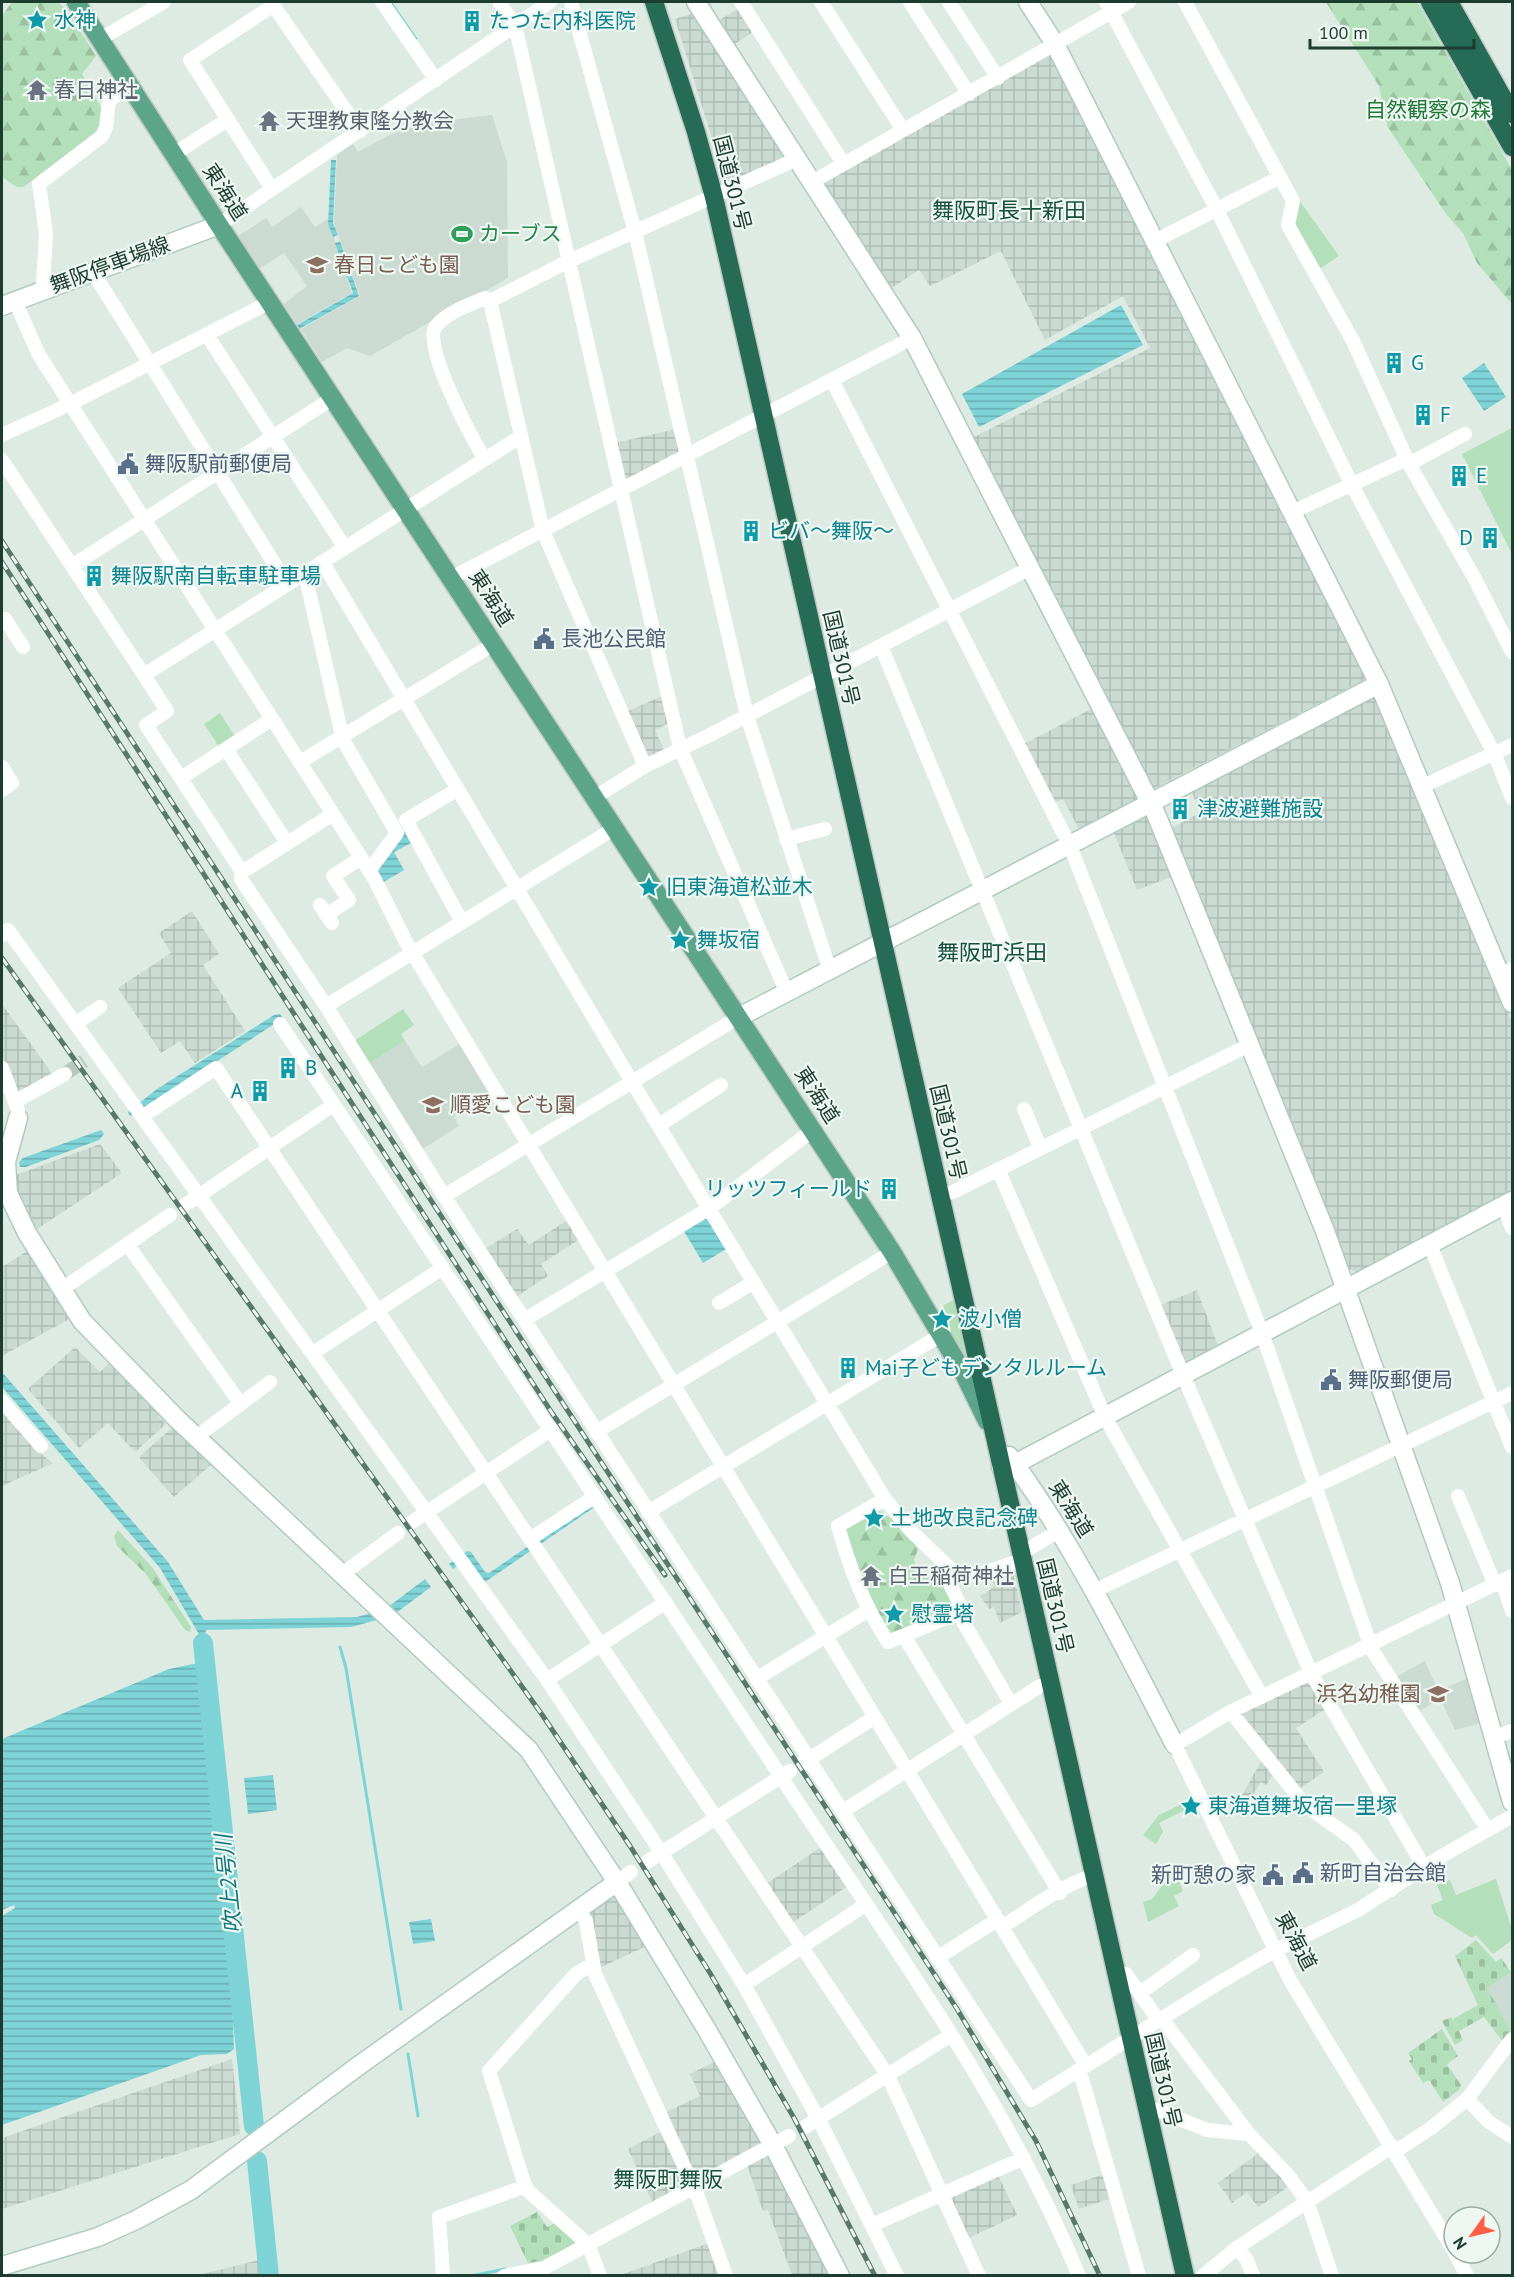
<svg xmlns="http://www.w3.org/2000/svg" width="1514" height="2277" font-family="'PT Sans','Noto Sans JP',sans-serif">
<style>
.built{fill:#cbdbd2}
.industrial{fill:url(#industrial-grid)}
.forest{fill:url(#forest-firs)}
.cemetery{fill:url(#cemetery-stones)}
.park{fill:#b3dfba}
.water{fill:url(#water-rules)}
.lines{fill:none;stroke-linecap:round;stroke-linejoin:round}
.stream{stroke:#7ed3d7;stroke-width:3}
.river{stroke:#7ed3d7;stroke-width:20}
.street-tunnel{stroke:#b7c8bf;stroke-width:14;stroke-dasharray:14 7;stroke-linecap:butt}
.secondary-casing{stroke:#afccbe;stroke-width:21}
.primary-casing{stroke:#c0c8c5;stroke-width:21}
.highway-casing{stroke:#c0c8c5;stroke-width:21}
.street{stroke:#fff;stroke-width:14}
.secondary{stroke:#fff;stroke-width:18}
.primary{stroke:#5da58a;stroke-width:18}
.highway{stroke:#266b55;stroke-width:18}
.rail-casing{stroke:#57786b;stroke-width:5}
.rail{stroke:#eef7f1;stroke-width:3;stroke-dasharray:9;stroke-linecap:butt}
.street-bridge{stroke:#fff;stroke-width:14}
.labels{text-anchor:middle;stroke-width:4.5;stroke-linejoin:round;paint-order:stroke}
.culture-label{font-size:21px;fill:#0d838f;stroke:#eef7f1;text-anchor:start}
.worship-label{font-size:21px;fill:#5b616d;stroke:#eef7f1;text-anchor:start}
.park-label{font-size:21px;fill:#23773a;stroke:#eef7f1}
.street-label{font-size:21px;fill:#1d3c30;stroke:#eef7f1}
.leisure-label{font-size:21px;fill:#27864d;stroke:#eef7f1;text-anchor:start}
.education-label{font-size:21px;fill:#785e54;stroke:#eef7f1;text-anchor:start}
.service-label{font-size:21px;fill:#4e5e75;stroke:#eef7f1;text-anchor:start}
.neighbourhood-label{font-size:22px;fill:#17503c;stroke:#eef7f1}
.water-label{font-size:22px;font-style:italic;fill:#12777d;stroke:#eef7f1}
</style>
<defs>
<pattern id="industrial-grid" width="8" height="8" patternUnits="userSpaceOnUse" patternTransform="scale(1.5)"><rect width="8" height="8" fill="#cbdbd2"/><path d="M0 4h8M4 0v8" fill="none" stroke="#aebdb5"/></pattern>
<pattern id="forest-firs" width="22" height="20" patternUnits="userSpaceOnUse" patternTransform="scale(1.5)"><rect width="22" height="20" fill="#b3dfba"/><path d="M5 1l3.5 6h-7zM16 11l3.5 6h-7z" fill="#9ac0a0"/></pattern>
<pattern id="cemetery-stones" width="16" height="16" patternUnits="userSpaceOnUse" patternTransform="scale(1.5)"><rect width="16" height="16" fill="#b3dfba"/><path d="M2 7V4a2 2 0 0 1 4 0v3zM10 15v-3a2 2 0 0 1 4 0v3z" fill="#9ac0a0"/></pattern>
<pattern id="water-rules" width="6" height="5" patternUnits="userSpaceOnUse" patternTransform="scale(1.5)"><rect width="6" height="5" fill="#7ed3d7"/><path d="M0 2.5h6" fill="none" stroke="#67acaf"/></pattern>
</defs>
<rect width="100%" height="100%" fill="#ddebe3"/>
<!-- built -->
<path class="built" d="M492 115 507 162 508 278 370 356 347 348 322 362 301 329 360 296 334 223 337 155 353 144 358 152 387 136 420 124 444 118 450 120Z
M301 207 315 227 328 219 352 293 297 324 284 304 307 286 284 253 260 268 238 236 266 218 272 227Z
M405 1041 422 1067 461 1043 492 1093 454 1117 459 1126 421 1150 368 1064Z
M1425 1661 1438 1691 1468 1678 1481 1723 1455 1730 1440 1698 1415 1714 1392 1679Z
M1512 1971V2033L1486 1988Z"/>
<!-- industrial -->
<path class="industrial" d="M741 7 756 30 733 45 718 21Z
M695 13 789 160 727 187 675 19Z
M1048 55 1054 57 1368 678 1151 790 972 438 1150 348 1123 296 1045 340 1001 251 930 286 919 270 890 289 823 185 825 179Z
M676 429 681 453 624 483 615 443Z
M665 695 671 722 655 730 665 752 647 762 625 712Z
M1376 696 1512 1022V1191L1358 1273 1345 1267 1170 829 1201 812 1191 791Z
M1093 708 1139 798 1079 829 1063 799 1052 804 1022 745Z
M1148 815 1173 876 1137 890 1114 833Z
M192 911 219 954 203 965 245 1031 195 1063 180 1041 161 1053 118 988 171 953 159 933Z
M2 1004 54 1076 19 1096 2 1056Z
M100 1144 122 1173 34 1231 15 1191 13 1176Z
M569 1219 580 1239 541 1264 548 1276 514 1298 483 1250 517 1229 529 1245Z
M29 1250 71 1318 2 1356V1267Z
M1197 1290 1219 1348 1183 1367 1158 1306Z
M75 1347 100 1372 110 1362 161 1413 158 1416 166 1424 136 1451 133 1450 108 1423 79 1448 28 1389Z
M2 1410 37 1451 53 1463 2 1486Z
M172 1428H176L213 1463 174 1497 140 1459V1456Z
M1012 1568 1022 1612 1000 1623 994 1607 989 1609 980 1596 993 1588V1576Z
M1311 1679 1327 1708 1296 1728 1324 1772 1296 1791 1236 1715Z
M1263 1758 1275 1772 1266 1785 1261 1782 1248 1802 1241 1797Z
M823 1846 849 1885 792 1923 766 1884Z
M613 1891 647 1946 599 1968 589 1908Z
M232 2059 240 2134 2 2209V2138Z
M716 2061 762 2142 695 2179 664 2113 700 2096 690 2074Z
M662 2131 686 2184 652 2202 628 2149Z
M1260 2152 1291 2185 1258 2207 1247 2192 1232 2203 1218 2183Z
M768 2153 831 2275H792L768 2210 763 2211 747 2165Z
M997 2173 1017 2215 967 2239 948 2198Z
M1105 2174 1112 2198 1079 2209 1071 2185Z
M709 2243 721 2276H618Z
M259 2260 260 2275H199Z"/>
<!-- forest -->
<path class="forest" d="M12 2H58L66 9 96 56 82 74 102 109V126L93 138 23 187H17L2 177V16Z
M1326 2H1417L1512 170V304L1477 263 1463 233 1446 214 1387 126 1379 86Z
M876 1510C891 1513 910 1536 918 1549L914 1560 917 1572 943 1584 955 1608 892 1636 884 1631 844 1534 847 1525Z
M118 1530 152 1567 191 1627 190 1632 185 1630 146 1574 117 1546 114 1536Z
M253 2177 257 2181 267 2275H260L250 2181Z"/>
<!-- cemetery -->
<path class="cemetery" d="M1476 1940 1496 1962 1501 1958 1511 1972 1487 1988 1512 2033 1503 2042 1484 2017 1459 2031 1463 2040 1455 2045 1442 2021 1451 2017 1459 2030 1453 2019 1478 2005 1455 1956Z
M1442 2029 1458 2056 1447 2064 1461 2085 1459 2090 1443 2102 1429 2080 1423 2083 1409 2061 1412 2059 1408 2053Z
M537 2212 547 2227 557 2222 578 2242 542 2261 528 2263 510 2226Z"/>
<!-- park -->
<path class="park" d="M1299 200 1339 256 1319 269 1294 224Z
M1512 428V554L1462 454Z
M220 713 236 738 220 748 204 724Z
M403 1009 414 1025 401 1034 405 1041 368 1064 354 1041Z
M956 1299 971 1364 965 1366 934 1313 943 1311 942 1306Z
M1192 1799 1195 1805 1159 1823 1163 1832 1156 1844 1143 1835 1159 1815Z
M1174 1869 1183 1891 1174 1896 1179 1906 1148 1922 1143 1902 1152 1899Z
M1496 1879 1512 1930V1940L1493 1954 1476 1935 1472 1938 1434 1914 1431 1905 1443 1900 1437 1885 1450 1880 1456 1895Z"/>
<!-- water -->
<path class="water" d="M331 160H336L333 223 338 235 333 237 328 224Z
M340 241 359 296 299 329 297 325 353 293 335 243Z
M1121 305 1143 345 979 427 962 394Z
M1484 363 1506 397 1484 411 1462 378Z
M403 823 413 842 394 852 404 870 382 883 376 873 397 827Z
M280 1014 282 1017 279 1021 137 1113 130 1116 128 1112 157 1089 274 1015Z
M101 1130 104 1134 99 1140 26 1167H20L19 1162 23 1158Z
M705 1214 728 1248 703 1263 682 1228Z
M2 1372 168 1562 204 1620 357 1617 384 1610 425 1579 431 1587 392 1616 351 1627 206 1630 205 1634 200 1636 160 1568 2 1387Z
M602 1496 605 1500 485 1582 481 1581 466 1560 453 1569 449 1564 467 1551 471 1552 485 1572 489 1573Z
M198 1663 227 1954 231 1972 234 2049 227 2054 201 2055 2 2125V1916L15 1908 14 1905 2 1910V1739L169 1669Z
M273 1775 277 1810 248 1814 244 1778Z
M431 1919 435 1941 413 1944 409 1922Z"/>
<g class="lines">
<!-- stream -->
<path class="stream" d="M391 3 416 39
M340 1647 346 1668 401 2009
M408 2054 418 2116
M471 2276 505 2269"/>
<!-- river -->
<path class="river" d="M203 1643 254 2126
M257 2161 269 2276"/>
<!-- street-tunnel -->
<path class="street-tunnel" d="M65 1074 84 1061"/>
<defs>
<path id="secondary" d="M696 2 912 338 1156 814 1325 1231 1450 1583 1512 1802
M1028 2 1055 44 1379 684 1512 1003
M2 306 219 225
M739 1017 1379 684
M18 1118 6 1162 8 1193 27 1233 82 1321 177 1419 529 1750 617 1882 707 2030 773 2145 840 2276
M1009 1456C1075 1546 1124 1647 1175 1745
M1001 1467 1015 1464 1512 1201
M2 2266 98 2237 136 2220 191 2190 361 2064 617 1882"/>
<path id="primary" d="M76 2 219 225 892 1252 964 1374 987 1421"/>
<path id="highway" d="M654 2 696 132 714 197 1185 2276
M1430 2 1512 147
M1449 2 1512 114"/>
</defs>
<!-- secondary casing -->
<use href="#secondary" class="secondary-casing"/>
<!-- primary casing -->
<use href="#primary" class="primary-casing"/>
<!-- highway casing -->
<use href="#highway" class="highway-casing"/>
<!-- street -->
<path class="street" d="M271 2 360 131
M382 2 436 80
M499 2 515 25 680 748 787 993
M571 2 635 232 747 716 830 971
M741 2 843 163
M821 2 903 130
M910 2 969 94
M949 2 998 78
M1106 2 1217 210 1352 485 1494 753 1512 798
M1185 2 1293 201 1288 225 1353 341 1409 464 1475 579 1512 652
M100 39 164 2
M174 154 227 120
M812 182 1129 2
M272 189 190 60 274 5
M219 225 550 2
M1155 241 1280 177
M93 272 287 584
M45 290 43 284 46 234 39 184 102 136 106 127 109 101 130 85
M15 301 39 355 374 878 407 944 1086 2066
M490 301 543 531 645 766
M207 335 345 548
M832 380 1070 846 1262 1333 1372 1650 1488 1830
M333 398 72 566 144 675 520 437
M2 435 70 404 270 302
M484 458C472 438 421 344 436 326 447 312 469 305 485 298L490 301 569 261 797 159
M2 460 72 566
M1409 464 1465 434
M1292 512 1407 459
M323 563 632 1082 885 1499 911 1531 954 1572C979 1580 998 1566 1021 1561
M305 574 343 740 397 833 369 871
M451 578 912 338
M2 622 5 619 23 647
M881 646 1183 1375 1311 1673 1424 1867
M144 675 167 711 146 725 242 872 241 879 326 1006 444 1196 806 1754
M226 749 287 843
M300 762 494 644
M2 767 12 783 2 790
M181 778 272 719
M1423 786 1512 745
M458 789 406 820 462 922
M595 797 645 766 708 736 1030 568
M786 839 825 829
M242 872 333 814
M320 905 332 923
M326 915 349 900 333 876 361 858
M2 935 8 930 547 1680 661 1852 744 1985 819 2120 897 2276
M1501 974 1512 969
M326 1006 615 828
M75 1024 100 1007
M280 1024 778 1772
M2 1068 18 1110
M16 1101 65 1074
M1024 1109 1040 1147
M143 1116 216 1068 888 2076 979 2276
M659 1125 721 1085
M998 1169 1105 1417 1262 1697
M939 1195 953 1192 1249 1045
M444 1196 739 1017
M185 1205 333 1105
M1504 1206 1512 1228
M127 1244 240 1403
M1430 1245 1512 1447
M62 1289 170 1215
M719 1303 754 1282
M524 1320 710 1208 813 1130
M313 1353 441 1269
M2 1401 41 1446
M596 1432 892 1252
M196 1437 270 1382
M1458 1496 1495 1585
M885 1499 838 1526C850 1569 864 1605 888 1642L958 1613
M648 1512 941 1335
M412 1522 552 1429
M530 1539 594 1497
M1030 1548 1059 1531
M951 1570 946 1576 959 1603 958 1613 1011 1704
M341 1575 398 1533
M1502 1581 1512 1611
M1094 1591 1512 1393
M904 1636 1060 1893
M756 1679 867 1611
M547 1680 666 1602
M1231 1712 1305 1805 1354 1840 1391 1890
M1494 1737 1512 1731
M803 1763 875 1717
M813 1766 1031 2100 1217 1984 1274 1951 1358 1910 1440 1857 1512 1816
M785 1783C890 1942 1006 2099 1079 2276
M843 1811 1040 1686 1050 1684
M647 1862 790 1771
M617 1882 631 1872
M578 1909 586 1921 595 1974 697 2194 726 2276
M1002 1927C1029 1910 1063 1884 1093 1876
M937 1958 997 1920
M593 1966 586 1968 576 1974 489 2071 526 2189 582 2239 591 2252 600 2276
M1116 1976 1126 1974 1159 2021
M744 1985 865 1905
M1140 1993 1193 1955
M1162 2019 1249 2134 1287 2174 1307 2201 1332 2276
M1077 2071 1082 2079 1139 2276
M1467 2099 1489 2122 1512 2137
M1147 2112 1157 2110 1207 2130 1249 2134
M805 2127 951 2035
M1396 2151 1431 2128 1467 2099 1512 2039
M872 2225 1024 2158
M1237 2248 1247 2260 1253 2276
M1454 2251 1290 1980 1175 1745 1230 1712 1512 1576
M1455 2253 1467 2276
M443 2276 439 2217 526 2186
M504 2276 544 2268 789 2136
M1203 2276 1238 2247 1393 2146"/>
<!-- secondary -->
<use href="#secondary" class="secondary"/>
<!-- primary -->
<use href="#primary" class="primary"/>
<!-- highway -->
<use href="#highway" class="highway"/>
<defs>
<path id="rail" d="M2 541 957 2009 1036 2141 1100 2276
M2 562 552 1413 665 1575
M2 958 543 1716 630 1846 710 1973 794 2118 875 2276"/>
</defs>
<!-- rail casing -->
<use href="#rail" class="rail-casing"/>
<!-- rail -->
<use href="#rail" class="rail"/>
<!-- street-bridge -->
<path class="street-bridge" d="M806 1754 813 1766
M778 1772 785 1783"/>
</g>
<!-- icons -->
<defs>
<symbol id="sight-bare" viewBox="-9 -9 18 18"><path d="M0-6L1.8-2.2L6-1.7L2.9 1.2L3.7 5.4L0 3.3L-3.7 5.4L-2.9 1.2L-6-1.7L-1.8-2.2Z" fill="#0f9aa8" stroke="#eef7f1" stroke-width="2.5" paint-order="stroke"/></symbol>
<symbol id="building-bare" viewBox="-9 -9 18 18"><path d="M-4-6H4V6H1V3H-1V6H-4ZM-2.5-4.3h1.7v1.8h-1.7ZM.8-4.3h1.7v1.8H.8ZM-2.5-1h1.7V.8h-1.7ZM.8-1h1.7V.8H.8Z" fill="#0f9aa8" stroke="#eef7f1" stroke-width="2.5" paint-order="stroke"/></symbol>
<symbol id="temple-bare" viewBox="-9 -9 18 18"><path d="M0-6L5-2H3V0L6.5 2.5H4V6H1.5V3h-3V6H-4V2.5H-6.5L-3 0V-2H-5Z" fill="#6b7280" stroke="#eef7f1" stroke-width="2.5" paint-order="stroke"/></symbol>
<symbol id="stadium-bare" viewBox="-9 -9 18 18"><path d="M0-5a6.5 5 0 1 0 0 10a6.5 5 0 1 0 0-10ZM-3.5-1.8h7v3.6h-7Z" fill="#2e9e5b" stroke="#eef7f1" stroke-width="2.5" paint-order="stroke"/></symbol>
<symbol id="school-bare" viewBox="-9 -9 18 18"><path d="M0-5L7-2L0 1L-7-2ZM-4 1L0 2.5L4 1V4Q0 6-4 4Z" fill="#8d6e63" stroke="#eef7f1" stroke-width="2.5" paint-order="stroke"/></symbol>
<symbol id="civic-bare" viewBox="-9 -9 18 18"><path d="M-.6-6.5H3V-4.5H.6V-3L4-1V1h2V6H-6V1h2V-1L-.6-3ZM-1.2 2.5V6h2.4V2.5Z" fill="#5c6f8a" stroke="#eef7f1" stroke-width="2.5" paint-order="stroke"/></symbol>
</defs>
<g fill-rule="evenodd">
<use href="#sight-bare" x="22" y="5" width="30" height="30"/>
<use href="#building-bare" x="457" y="6" width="30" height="30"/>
<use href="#temple-bare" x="22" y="75" width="30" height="30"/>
<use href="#temple-bare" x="254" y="106" width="30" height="30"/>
<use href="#stadium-bare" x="447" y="219" width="30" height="30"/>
<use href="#school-bare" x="302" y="250" width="30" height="30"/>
<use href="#building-bare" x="1379" y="348" width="30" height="30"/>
<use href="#building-bare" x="1408" y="400" width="30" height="30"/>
<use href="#civic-bare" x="113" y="449" width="30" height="30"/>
<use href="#building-bare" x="1444" y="461" width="30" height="30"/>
<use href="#building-bare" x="736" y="516" width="30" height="30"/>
<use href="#building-bare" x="1475" y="523" width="30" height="30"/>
<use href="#building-bare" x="79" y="561" width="30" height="30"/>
<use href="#civic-bare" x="529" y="624" width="30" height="30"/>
<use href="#building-bare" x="1165" y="794" width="30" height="30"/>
<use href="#sight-bare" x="634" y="872" width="30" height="30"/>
<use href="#sight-bare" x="665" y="925" width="30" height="30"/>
<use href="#building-bare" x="273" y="1053" width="30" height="30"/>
<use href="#building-bare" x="245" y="1076" width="30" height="30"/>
<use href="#school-bare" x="418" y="1090" width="30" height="30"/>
<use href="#building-bare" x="874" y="1174" width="30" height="30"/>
<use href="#sight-bare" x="927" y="1304" width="30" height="30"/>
<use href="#building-bare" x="833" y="1353" width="30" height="30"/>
<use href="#civic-bare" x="1316" y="1365" width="30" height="30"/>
<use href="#sight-bare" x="859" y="1503" width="30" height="30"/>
<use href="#temple-bare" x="856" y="1561" width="30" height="30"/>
<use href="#sight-bare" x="879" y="1599" width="30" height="30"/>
<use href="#school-bare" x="1423" y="1679" width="30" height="30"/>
<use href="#sight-bare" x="1176" y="1791" width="30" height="30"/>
<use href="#civic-bare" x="1288" y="1858" width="30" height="30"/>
<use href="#civic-bare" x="1258" y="1860" width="30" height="30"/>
</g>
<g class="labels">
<!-- culture labels -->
<g class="culture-label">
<text x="54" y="27">水神</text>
<text x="489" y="28">たつた内科医院</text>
<text x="1411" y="370">G</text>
<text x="1440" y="422">F</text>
<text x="1476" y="483">E</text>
<text x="768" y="538">ビバ～舞阪～</text>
<text x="1473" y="545" text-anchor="end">D</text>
<text x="111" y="583">舞阪駅南自転車駐車場</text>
<text x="1197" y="816">津波避難施設</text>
<text x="666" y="894">旧東海道松並木</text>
<text x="697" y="947">舞坂宿</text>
<text x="305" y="1075">B</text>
<text x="243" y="1098" text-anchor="end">A</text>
<text x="872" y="1196" text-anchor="end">リッツフィールド</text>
<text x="959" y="1326">波小僧</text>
<text x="865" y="1375">Mai子どもデンタルルーム</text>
<text x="891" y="1525">土地改良記念碑</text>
<text x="911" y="1621">慰霊塔</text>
<text x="1208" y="1813">東海道舞坂宿一里塚</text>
</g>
<!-- worship labels -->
<g class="worship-label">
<text x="54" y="97">春日神社</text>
<text x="286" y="128">天理教東隆分教会</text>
<text x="888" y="1583">白王稲荷神社</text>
</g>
<!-- park labels -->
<g class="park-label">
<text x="1428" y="117">自然観察の森</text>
</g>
<!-- street labels -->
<g class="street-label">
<text transform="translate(732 183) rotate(76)" y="7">国道301号</text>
<text transform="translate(225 192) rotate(57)" y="7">東海道</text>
<text transform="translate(110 265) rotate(-20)" y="7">舞阪停車場線</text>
<text transform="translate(491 598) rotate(57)" y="7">東海道</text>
<text transform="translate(841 658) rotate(77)" y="7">国道301号</text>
<text transform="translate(817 1095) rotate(57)" y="7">東海道</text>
<text transform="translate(948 1132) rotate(77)" y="7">国道301号</text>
<text transform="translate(1071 1509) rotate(58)" y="7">東海道</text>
<text transform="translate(1055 1606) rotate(77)" y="7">国道301号</text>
<text transform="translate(1296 1941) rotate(62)" y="7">東海道</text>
<text transform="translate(1163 2080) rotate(77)" y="7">国道301号</text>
</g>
<!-- leisure labels -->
<g class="leisure-label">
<text x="479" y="241">カーブス</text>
</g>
<!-- education labels -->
<g class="education-label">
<text x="334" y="272">春日こども園</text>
<text x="450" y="1112">順愛こども園</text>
<text x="1421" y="1701" text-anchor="end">浜名幼稚園</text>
</g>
<!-- service labels -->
<g class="service-label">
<text x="145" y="471">舞阪駅前郵便局</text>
<text x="561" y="646">長池公民館</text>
<text x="1348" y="1387">舞阪郵便局</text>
<text x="1320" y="1880">新町自治会館</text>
<text x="1256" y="1882" text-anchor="end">新町憩の家</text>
</g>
<!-- neighbourhood labels -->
<g class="neighbourhood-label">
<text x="1009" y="218">舞阪町長十新田</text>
<text x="992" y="960">舞阪町浜田</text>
<text x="668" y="2187">舞阪町舞阪</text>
</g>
<!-- water labels -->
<g class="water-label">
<text transform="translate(228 1884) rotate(-96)" y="8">吹上2号川</text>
</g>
</g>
<!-- border -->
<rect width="1514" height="2277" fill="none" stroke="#1d3c30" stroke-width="6"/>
<!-- north arrow -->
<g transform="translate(1472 2235) rotate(236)"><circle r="28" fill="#eef7f1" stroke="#9aaca4" stroke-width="1.5"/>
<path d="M0-4.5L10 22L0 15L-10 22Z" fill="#ff5f47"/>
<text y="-9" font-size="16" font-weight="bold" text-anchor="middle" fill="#1d3c30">N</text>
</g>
<!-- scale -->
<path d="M1310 39v9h164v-9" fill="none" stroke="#1d3c30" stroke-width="3"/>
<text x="1319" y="39" font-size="18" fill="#1d3c30" stroke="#eef7f1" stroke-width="4.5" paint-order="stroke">100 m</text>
</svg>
